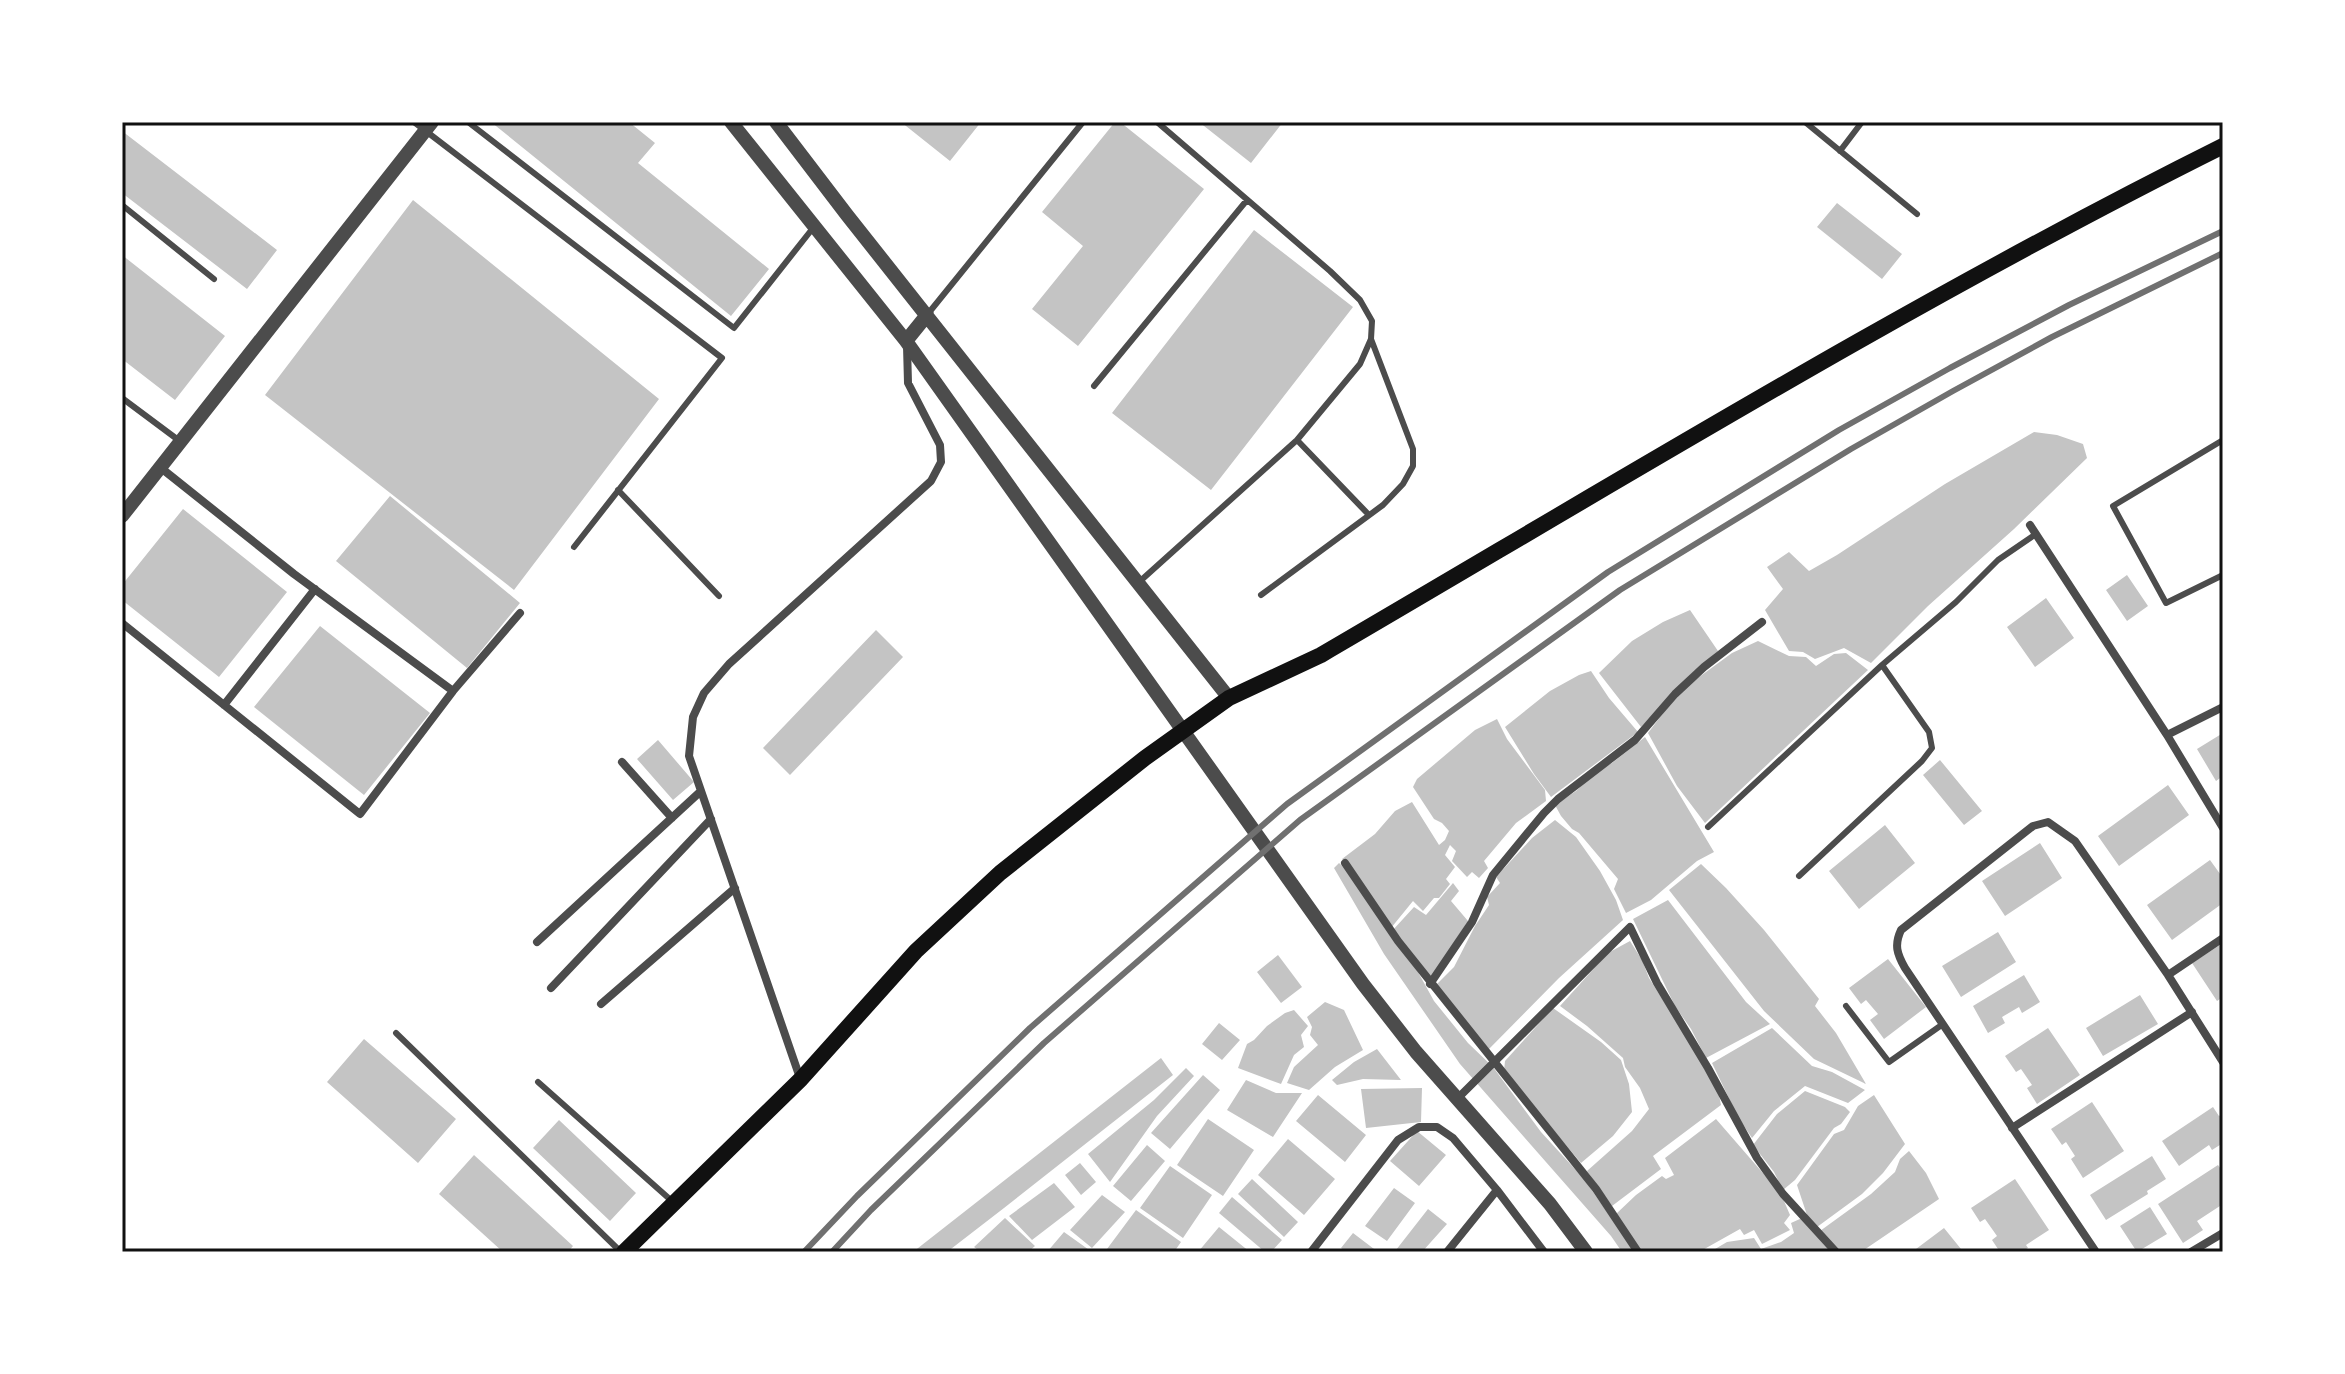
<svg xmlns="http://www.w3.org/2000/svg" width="2345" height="1374" font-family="Overpass,sans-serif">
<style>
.building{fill:#c4c4c4}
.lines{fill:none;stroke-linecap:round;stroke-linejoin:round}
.service{stroke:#4c4c4c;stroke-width:6}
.minor{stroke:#4c4c4c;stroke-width:8}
.tertiary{stroke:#4c4c4c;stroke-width:14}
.secondary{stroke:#111;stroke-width:16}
.rail{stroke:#707070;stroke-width:6}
.neatline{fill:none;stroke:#111;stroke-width:3}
</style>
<rect width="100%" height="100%" fill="#fff"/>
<!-- building -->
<path class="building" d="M491 122H629L655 143 638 163 769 269 731 316Z
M901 122H981L950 161Z
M1115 122H1120L1204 189 1078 346 1032 309 1083 246 1042 212Z
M1199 122H1283L1251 163Z
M122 131 277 250 247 289 122 193Z
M413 200 659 399 514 590 265 395Z
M1837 203 1902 254 1882 279 1817 227Z
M1254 230 1353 307 1211 490 1112 413Z
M122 255 225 336 175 400 122 359Z
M2034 432 2057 435 2083 444 2087 458 2014 529 1928 606 1871 663 1844 648 1815 659 1803 652 1789 651 1765 610 1783 589 1767 567 1789 552 1809 571 1837 555 1945 484Z
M390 496 520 603 467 668 336 561Z
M183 509 287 592 219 677 122 600V585Z
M2127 575 2148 606 2127 621 2106 590Z
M2046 598 2074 638 2035 667 2007 627Z
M1690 610 1718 651 1692 673 1641 727 1599 673 1632 641 1663 622Z
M320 626 430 713 364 795 254 707Z
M876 630 903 657 790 775 763 748Z
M1758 641 1789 656 1806 657 1816 666 1834 654 1846 653 1868 670 1705 823 1677 786 1648 733 1680 691 1732 653Z
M1591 671 1609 698 1638 732 1551 797 1534 774 1505 727 1550 691 1579 675Z
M1497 719 1507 739 1545 790 1546 801 1516 823 1484 861 1488 868 1479 878 1472 872 1467 877 1452 861 1456 851 1450 845 1445 855 1455 867 1446 879 1450 884 1439 898H1434L1423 911 1413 901 1391 928 1358 876 1342 859 1375 834 1395 811 1412 802 1439 845 1445 840 1449 831 1442 823 1434 819 1413 787 1417 779 1475 730Z
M2223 733V776L2216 781 2197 749Z
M1645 737 1714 852 1697 861 1651 900 1626 913 1614 889 1618 879 1579 833 1572 829 1561 816 1555 805 1576 791 1597 771 1612 763Z
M658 740 694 782 673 800 637 759Z
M1940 760 1982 811 1964 825 1923 775Z
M2168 785 2189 815 2119 866 2098 836Z
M1555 820 1576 837 1600 871 1616 900 1623 920 1559 978 1489 1049 1435 986 1454 967 1475 926 1489 905 1487 897 1500 883 1496 877 1532 838Z
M1885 825 1915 863 1859 909 1829 871Z
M2040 843 2062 878 2005 916 1982 881Z
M2210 860 2223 878V903L2172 940 2147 905Z
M1339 863 1349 872 1418 972 1434 1001 1468 1043 1493 1067 1541 1132 1584 1179 1635 1252H1622L1611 1236 1460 1064 1384 954 1334 868Z
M1701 864 1726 888 1764 930 1819 999 1815 1006 1836 1033 1866 1084 1814 1059 1764 1011 1669 890Z
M1453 883 1459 891 1451 901 1468 921 1430 979 1392 931 1414 907 1426 915Z
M1668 900 1746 1002 1770 1024 1706 1058 1691 1029 1675 1006 1633 919Z
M1998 932 2016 962 1961 997 1942 966Z
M1630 941 1642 960 1649 978 1717 1085 1721 1105 1653 1156 1661 1169 1612 1206 1587 1171 1632 1131 1649 1109 1640 1088 1625 1067 1623 1058 1587 1026 1560 1006 1608 953Z
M2223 943V997L2217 1001 2192 963Z
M1278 955 1302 987 1281 1003 1257 972Z
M1888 959 1926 1007 1884 1039 1870 1020 1878 1014 1866 1000 1861 1004 1849 988Z
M2024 975 2040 1002 2022 1013 2019 1007 2002 1017 2005 1023 1988 1033 1973 1006Z
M2140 995 2158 1024 2103 1056 2086 1028Z
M1325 1002 1344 1010 1363 1050 1335 1067 1309 1090 1287 1083 1294 1067 1318 1045 1310 1035 1312 1027 1307 1017Z
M1553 1008 1601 1042 1621 1060 1629 1084 1632 1112 1613 1136 1581 1163 1504 1071 1505 1061Z
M1294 1010 1308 1026 1301 1035 1304 1047 1294 1055 1281 1084 1238 1068 1247 1044 1254 1040 1267 1026 1285 1013Z
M1219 1023 1240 1040 1222 1060 1202 1044Z
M1772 1028 1812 1066 1832 1072 1865 1090 1848 1103 1805 1086 1774 1111 1752 1138 1738 1117 1712 1063Z
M2048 1028 2080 1075 2037 1104 2027 1088 2032 1085 2021 1069 2016 1072 2005 1056Z
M364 1039 456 1119 418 1163 327 1082Z
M1377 1049 1401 1080 1363 1079 1337 1085 1332 1080 1354 1062Z
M1161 1058 1173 1075 1004 1208 947 1252H913Z
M1186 1068 1194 1076 1157 1116 1110 1182 1088 1154 1154 1100Z
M1203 1075 1220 1090 1170 1149 1151 1133Z
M1246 1080 1276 1093H1302L1273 1137 1227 1110Z
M1422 1088 1421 1122 1366 1128 1361 1089Z
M1805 1091 1845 1107 1850 1112 1841 1124 1834 1128 1795 1180 1783 1190 1774 1172 1753 1145 1777 1114Z
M1318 1095 1366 1135 1345 1162 1296 1121Z
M1874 1095 1905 1144 1883 1173 1862 1194 1817 1227 1808 1218 1797 1185 1834 1134 1844 1130 1858 1106Z
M2092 1102 2124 1151 2083 1178 2071 1159 2075 1156 2066 1142 2062 1145 2051 1129Z
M2213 1107 2219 1116 2223 1114V1143L2212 1150 2209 1145 2179 1166 2162 1141Z
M1208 1119 1254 1150 1223 1196 1177 1165Z
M1716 1119 1781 1194 1790 1215 1784 1223 1790 1230 1762 1244 1754 1230 1744 1235 1740 1229 1699 1252H1642L1616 1214 1636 1195 1662 1176 1666 1179 1674 1175 1665 1158Z
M559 1120 636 1193 610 1221 533 1148Z
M1417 1131 1446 1155 1419 1186 1390 1161Z
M1288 1139 1335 1179 1304 1215 1258 1175Z
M1147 1145 1165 1161 1131 1201 1113 1186Z
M1909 1151 1926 1173 1939 1199 1861 1252H1839L1820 1231 1871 1194 1895 1172 1900 1159Z
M474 1155 573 1246 568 1252H503L439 1194Z
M2152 1156 2166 1179 2147 1191 2148 1194 2106 1220 2090 1195Z
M1080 1163 1096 1182 1081 1195 1065 1175Z
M2218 1165 2223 1172V1204L2197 1221 2203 1230 2183 1243 2158 1204Z
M1170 1166 1212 1195 1183 1238 1140 1208Z
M1252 1179 1298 1222 1284 1237 1238 1194Z
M2015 1179 2049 1230 2026 1245 2028 1248 2021 1252H2000L1992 1240 1997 1236 1985 1219 1980 1222 1971 1208Z
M1054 1183 1075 1207 1032 1240 1009 1216Z
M1394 1188 1415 1203 1387 1241 1365 1226Z
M1102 1195 1125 1212 1092 1248 1070 1230Z
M1232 1197 1282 1240 1271 1252H1265L1219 1213Z
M2150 1207 2167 1234 2137 1252 2120 1226Z
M1428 1209 1447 1224 1422 1252H1398L1396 1250Z
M1136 1210 1181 1242 1174 1252H1110L1107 1249Z
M1005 1218 1035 1246 1028 1252H981L974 1247Z
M1802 1218 1834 1252H1710L1727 1242 1754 1238 1761 1249 1781 1242 1794 1233 1791 1223Z
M1219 1227 1250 1252H1198Z
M1944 1228 1961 1249 1957 1252H1912Z
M1064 1232 1092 1252H1047Z
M1353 1233 1378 1252H1346L1341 1248Z"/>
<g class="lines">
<!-- service -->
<path class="service" d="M414 122 722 358 574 547
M468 122 734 328 813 228
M1805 122 1917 214
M1840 151 1862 122
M122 205 214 279
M927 315 1083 122
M1094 386 1247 200
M122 398 181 442
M1297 440 1369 515
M2223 440 2113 506 2166 603 2223 575
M618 490 719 596
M1138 583 1297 440 1360 364 1371 339 1372 321 1360 300 1330 271 1157 122
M1261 595 1383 505 1403 484 1413 466V449L1371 339
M1708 827 1882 665 1956 602 1998 560 2036 534
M1799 876 1922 761 1932 748 1929 732 1882 665
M1846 1006 1889 1062 1943 1024
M396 1033 621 1252
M538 1082 673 1202"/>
<!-- minor -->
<path class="minor" d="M161 468 294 574 453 691
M2030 525 2167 735 2223 828
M122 623 360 814 453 691 520 613
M224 705 315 589
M2167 735 2223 707
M622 762 672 818
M1345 863 1398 941 1596 1189 1638 1252
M537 942 701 791
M2168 975 2223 938
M1430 984 1472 922 1493 875 1544 813 1558 799 1635 740 1675 694 1704 667 1762 622
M551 988 711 819
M601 1004 735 888
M800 1078 689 756 693 717 704 693 729 664 931 481 941 462 940 445 908 383 907 346
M1457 1099 1630 927 1657 983 1708 1068 1757 1158 1783 1194 1836 1252
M2012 1128 2192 1012
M1311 1252 1398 1140 1419 1127H1437L1453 1138 1497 1190 1544 1252
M1447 1252 1497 1190
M2096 1252 1905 968C1897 954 1894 945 1901 930L2033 826 2048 822 2075 841 2168 975 2223 1062
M2191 1252 2223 1233"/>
<!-- tertiary -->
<path class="tertiary" d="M731 122 906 341 1363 984 1416 1052 1550 1204 1586 1252
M776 122 847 215 1229 698
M906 341 927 315
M122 516 432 122"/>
<!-- secondary -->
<path class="secondary" d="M624 1252 801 1079 916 951 1000 873 1145 758 1229 698 1321 655C1619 481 1914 300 2223 146"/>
<!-- rail -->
<path class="rail" d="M804 1252 857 1196 1030 1028 1287 804 1608 572 1839 430 1950 368 2069 305 2223 231
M832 1252 871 1210 1044 1043 1300 820 1620 590 1851 449 1953 391 2052 337 2223 253"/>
</g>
<!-- border -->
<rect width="2345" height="1374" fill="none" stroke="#ffffff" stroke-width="248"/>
<rect x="124" y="124" width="2097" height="1126" class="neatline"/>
</svg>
